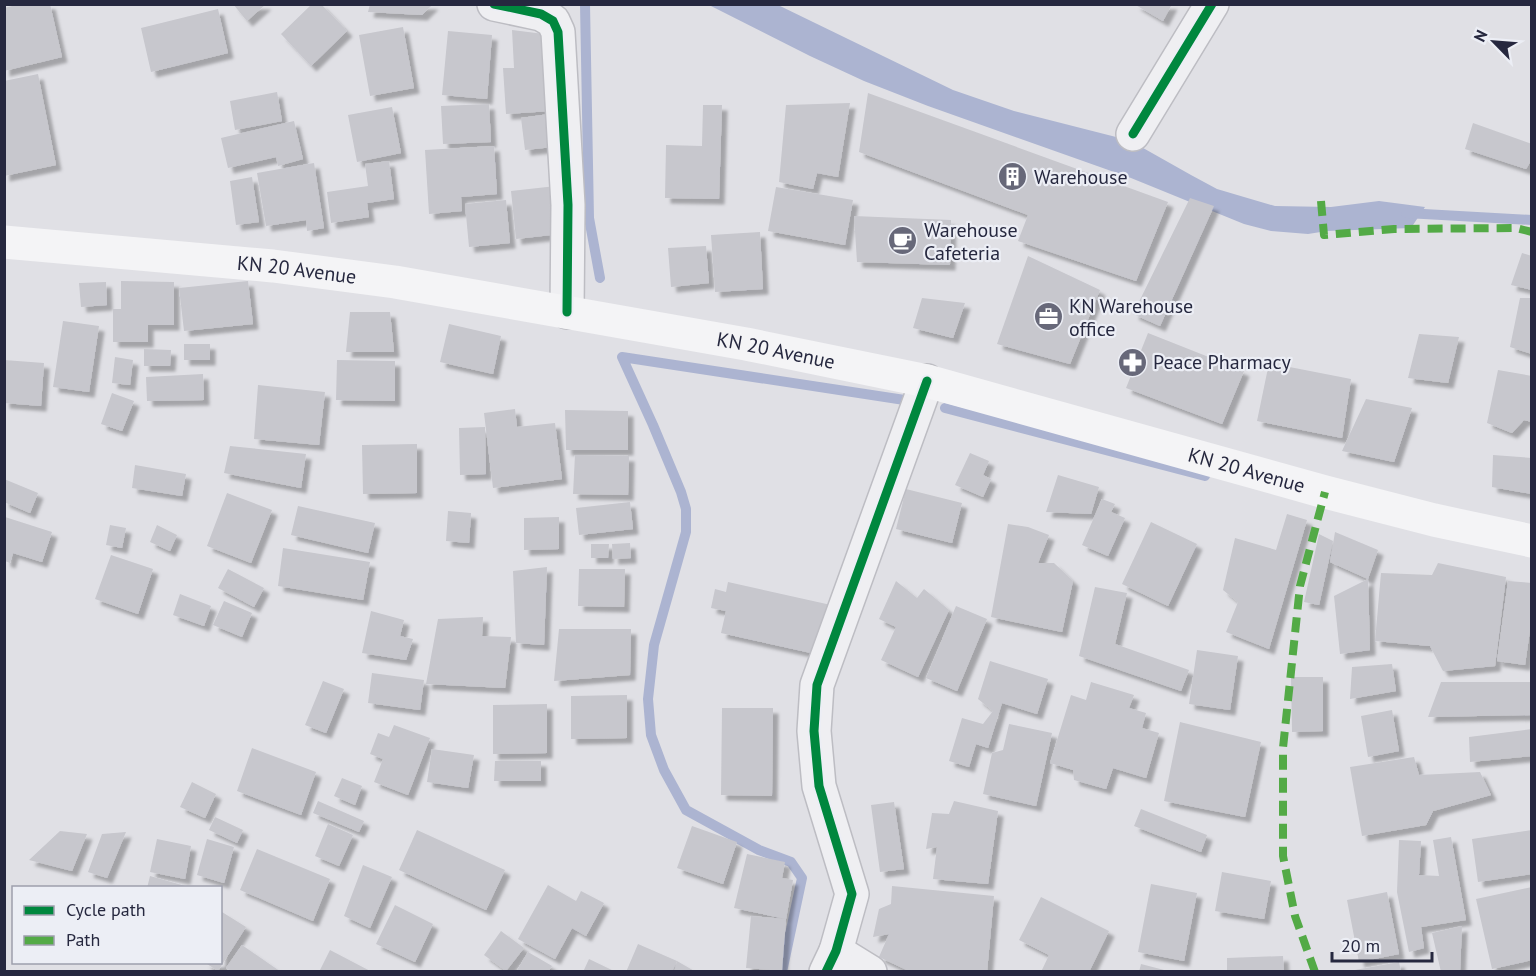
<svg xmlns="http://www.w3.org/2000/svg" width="1536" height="976" font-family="'PT Sans',sans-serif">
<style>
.water{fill:#acb4d1}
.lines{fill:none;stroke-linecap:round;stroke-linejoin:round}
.stream{stroke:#acb4d1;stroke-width:10}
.building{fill:#c7c7cd;filter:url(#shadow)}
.minor-casing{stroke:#bdbdc3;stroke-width:36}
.tertiary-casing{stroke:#bdbdc3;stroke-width:36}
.minor{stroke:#efeff2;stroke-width:33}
.tertiary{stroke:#efeff2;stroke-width:33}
.secondary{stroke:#f4f4f6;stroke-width:33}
.quiet{stroke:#53aa46;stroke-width:8;stroke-dasharray:15 8;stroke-linecap:butt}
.cycleway-casing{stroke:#eceef5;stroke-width:13}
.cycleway{stroke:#00873e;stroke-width:9}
.labels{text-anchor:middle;stroke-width:4.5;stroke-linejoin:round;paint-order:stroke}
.poi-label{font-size:20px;fill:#26283f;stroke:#eceef5;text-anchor:start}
.street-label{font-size:20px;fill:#26283f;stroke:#eceef5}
</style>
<defs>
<filter id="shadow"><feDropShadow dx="5.5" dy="5.5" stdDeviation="1.5" flood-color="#0004"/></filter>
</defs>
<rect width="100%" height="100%" fill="#e0e0e5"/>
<!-- water -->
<path class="water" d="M709 5H778L953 90 1014 111 1116 137 1136 144 1191 175 1217 189 1244 197 1275 206 1331 207 1379 201 1425 207 1411 228 1327 231 1308 234 1271 231 1244 224 1131 178 928 106 864 81 810 56Z"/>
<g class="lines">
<!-- stream -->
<path class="stream" d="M585 4 589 218 600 278
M1406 213 1532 220
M622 357 653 425 681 492 686 509V532L654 645 648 699 651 735 664 770 686 810 759 850 791 862 802 878 782 972
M622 357 911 401
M945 408 1205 476"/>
</g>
<!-- building -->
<path class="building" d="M20 4H50L62 57 4 71V8Z
M233 4H266L247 21Z
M312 4H321L347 31 311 66 281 34Z
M370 4H433L422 15 368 12Z
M1134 4H1172L1163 21Z
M218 9 228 53 151 72 141 28Z
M403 27 414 88 370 96 359 35Z
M512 30 544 34 551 111 506 114 503 68H514Z
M448 31 492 35 487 99 442 95Z
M38 74 56 165 4 176V81Z
M277 92 282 121 235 130 230 101Z
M868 93 1168 202 1136 281 1018 241 1028 215 859 152Z
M850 103 838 177 817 173 813 189 779 182 786 105Z
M489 104 491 142 443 144 441 106Z
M703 105H722L719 199 665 198 666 145 702 146Z
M392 107 401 153 357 162 348 115Z
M549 114 553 147 525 150 521 118Z
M294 121 303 159 278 166 276 157 228 168 221 138Z
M1473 123 1532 144V159L1526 169 1465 149Z
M494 146 497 194 461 197 462 211 429 214 425 150Z
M389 161 394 199 367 203 369 217 331 223 327 192 368 186 365 164Z
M314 163 324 228 307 231 306 220 266 226 257 173Z
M252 177 259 222 236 225 230 181Z
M556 186 560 234 516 239 511 191Z
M776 187 853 200 845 245 768 231Z
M1190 198 1214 206 1160 326 1133 314Z
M506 200 510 243 469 247 465 204Z
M854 216 951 220 950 265 857 262Z
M760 232 763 289 715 292 711 235Z
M706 246 709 283 671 287 668 248Z
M1522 253 1532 256V290L1511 285Z
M1028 256 1100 290 1070 364 997 344Z
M121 281 174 282V325H148V342H113V309H121Z
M248 281 253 324 184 331 179 288Z
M106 282 107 305 81 307 79 283Z
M922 298 965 303 953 338 913 328Z
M1520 298H1532V354L1510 347Z
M350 312H390L394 352H346Z
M63 321 99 326 89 392 53 387Z
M449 324 501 336 493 374 440 362Z
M1148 333 1244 371 1222 424 1126 388Z
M1419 334 1459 337 1448 383 1408 378Z
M184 344H210V360H184Z
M144 349 171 350 170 366H144Z
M115 357 133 360 130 385 112 383Z
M4 360 44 363 41 406 4 403Z
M337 360 395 361V401L336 400Z
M1269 363 1351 379 1342 438 1257 421Z
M1498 370 1532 376V422L1524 420 1512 433 1487 423Z
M203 374 204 400 147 401 146 377Z
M258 385 325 392 319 445 254 439Z
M112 393 134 401 122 431 101 424Z
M1366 399 1412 408 1394 462 1342 451Z
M515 409 517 427 555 423 562 479 493 488 484 413Z
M565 410 628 411V450H566Z
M485 427 486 474 460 475 459 428Z
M417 444V493L363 494 362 445Z
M230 446 306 454 301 488 224 473Z
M970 453 989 461 983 475 991 479 983 497 955 485Z
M575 455 629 456 628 495 573 494Z
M1493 455 1532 458V494L1492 487Z
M135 465 186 474 182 496 132 488Z
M1058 475 1099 487 1091 514 1046 512Z
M4 479 38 493 30 513 4 502Z
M906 489 962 503 952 543 896 529Z
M227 493 272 510 251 563 207 546Z
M1102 499 1115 504 1111 512 1125 518 1108 556 1082 545Z
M630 502 633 529 579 535 576 508Z
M298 506 375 523 368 553 291 535Z
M448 511 471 513 469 543 446 541Z
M1287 514 1307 520 1269 649 1226 632 1238 602 1223 590 1235 538 1276 550Z
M5 517 52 532 42 562 13 553 10 563 5 561Z
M559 517V549L524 550V518Z
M1151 522 1197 544 1168 606 1122 584Z
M1008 524 1028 527 1049 535 1038 563H1054L1073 581 1062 632 991 617Z
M110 525 126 528 122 548 106 545Z
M157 525 177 535 170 551 150 542Z
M1335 532 1378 550 1368 579 1330 562Z
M1319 534 1333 541 1319 605 1304 602Z
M630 543 631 558 613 559 612 544Z
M591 544H609L608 558H591Z
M283 548 370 562 363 600 278 586Z
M111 555 153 569 138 614 95 599Z
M1438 563 1506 577 1495 666 1443 671 1430 646 1375 641 1381 573 1432 575Z
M547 567 544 645 516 643 513 571Z
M228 569 264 588 254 607 218 588Z
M579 569H625L624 607 578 606Z
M1368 579 1370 650 1340 654 1334 596Z
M896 581 917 598 924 589 949 610 918 677 881 660 896 627 879 619Z
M1508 581 1532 583V616L1525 665 1497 661Z
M728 582 831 605 820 655 721 633 726 611 711 608 715 589 726 592Z
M1095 587 1127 593 1115 644 1189 670 1181 691 1079 656Z
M180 594 211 606 204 626 173 615Z
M224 601 252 613 242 637 213 625Z
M956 606 987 619 957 691 926 678Z
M371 611 404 620 400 636 413 639 406 660 362 653Z
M483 617 482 636 511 637 505 688 426 684 438 619Z
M559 629H631L630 675 554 681Z
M1197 650 1238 656 1230 710 1189 704Z
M990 661 1048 679 1037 714 1002 703 988 748 976 744 969 767 949 761 962 718 983 724 993 711 978 699Z
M1392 664 1396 691 1350 699 1352 667Z
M372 673 424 680 420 710 368 703Z
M1291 677H1323V731L1292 732Z
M323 681 344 689 326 733 305 725Z
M1091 682 1134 695 1129 708 1146 713 1142 728 1159 733 1146 778 1113 768 1106 789 1074 780 1073 770 1050 763 1071 695 1086 700Z
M1441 682H1532V715L1428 717Z
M627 695V738L571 739V696Z
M547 704V753L493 754V705Z
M722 708H773L772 796 721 795Z
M1392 710 1399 751 1368 757 1361 716Z
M1180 722 1261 742 1245 817 1164 801Z
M1009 724 1052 733 1036 806 983 794 992 753 1003 750Z
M394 725 430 738 408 795 374 782 383 759 370 754 378 733 389 737Z
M1532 729V756L1470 762 1469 737Z
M252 748 316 772 301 815 237 791Z
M432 749 474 755 468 788 427 782Z
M1414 757 1419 775 1480 772 1491 795 1433 811 1426 825 1362 836 1350 767Z
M495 761H541V781H494Z
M342 778 362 786 355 805 334 796Z
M192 782 216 794 205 818 180 807Z
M318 801 364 821 359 832 313 813Z
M954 801 998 811 988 884 933 879 937 847 926 849 932 813 949 814Z
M894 802 904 869 880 872 871 805Z
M1141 809 1207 835 1201 852 1134 826Z
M215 817 243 830 237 843 209 830Z
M328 824 353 835 339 866 315 856Z
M692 826 737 842 723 884 677 868Z
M417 830 505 870 486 910 399 870Z
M1532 830V874L1478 882 1472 839Z
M60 831 87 834 72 871 29 860Z
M126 832 107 878 88 872 102 834Z
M1451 837 1466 920 1421 927 1424 948 1409 952 1397 892 1399 840 1421 841 1419 875 1439 876 1433 840Z
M157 839 191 846 185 879 150 872Z
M207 839 234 847 224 883 197 875Z
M257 849 330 879 313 921 240 890Z
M747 854 785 862 782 878 793 880 786 919 782 971 746 968 751 916 786 919 734 908Z
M363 865 392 877 370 928 344 916Z
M1222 872 1271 881 1264 919 1215 911Z
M150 876 189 887V888H147Z
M1151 884 1197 893 1184 961 1138 952Z
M548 885 576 901 581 891 604 903 586 936 572 928 555 959 518 939Z
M892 886 994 896 987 972H911L879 957 889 934 873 937 879 909 891 904Z
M1532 887V960L1492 969 1476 899Z
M1387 892 1399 954 1359 962 1347 900Z
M1041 897 1109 931 1089 972H1041L1049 955 1019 940Z
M395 905 433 924 415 962 376 944Z
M222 912 246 927 218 971 204 962H220V915Z
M1462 926 1460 972H1441L1432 933Z
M501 931 524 948 506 971 484 955Z
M638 944 677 961 672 972H626Z
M242 945 281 972H232L226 968Z
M330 950 372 972H319Z
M528 952 552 966 548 972H516Z
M1283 956 1284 972H1227V958Z
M589 959 616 972H583Z
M677 961 696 972H674Z
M1399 962 1401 972H1355V970Z
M1141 964 1168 971V972H1139Z"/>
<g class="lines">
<defs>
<path id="minor" d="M494 4 541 14 553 21 558 32 568 205 567 312
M1133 134 1212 4
M836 951 870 972"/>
<path id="tertiary" d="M826 972 836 951 852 894 819 786 814 731 817 685 927 381"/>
</defs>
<!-- minor casing -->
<use href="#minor" class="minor-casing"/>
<!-- tertiary casing -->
<use href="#tertiary" class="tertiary-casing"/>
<!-- minor -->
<use href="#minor" class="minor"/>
<!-- tertiary -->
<use href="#tertiary" class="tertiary"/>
<!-- secondary -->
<path class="secondary" id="s1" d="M4 242 273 266 395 282 746 344 927 381 1325 492 1434 520 1532 541"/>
<!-- quiet -->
<path class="quiet" d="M1321 201 1324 235 1394 229 1516 228 1532 232
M1315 972 1295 916 1283 856V748L1300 586 1325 492"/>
<defs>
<path id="cycleway" d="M494 4 541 14 553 21 558 32 568 205 567 312
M1133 134 1212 4
M826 972 836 951 852 894 819 786 814 731 817 685 927 381"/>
</defs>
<!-- cycleway casing -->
<use href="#cycleway" class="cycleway-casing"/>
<!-- cycleway -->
<use href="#cycleway" class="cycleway"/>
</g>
<!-- icons -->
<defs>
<symbol id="building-disc" viewBox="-11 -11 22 22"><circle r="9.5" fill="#676879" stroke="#eceef5"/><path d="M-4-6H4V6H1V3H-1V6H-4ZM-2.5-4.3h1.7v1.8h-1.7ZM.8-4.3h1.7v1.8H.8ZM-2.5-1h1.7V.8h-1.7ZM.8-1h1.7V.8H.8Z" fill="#fff"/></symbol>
<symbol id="cafe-disc" viewBox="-11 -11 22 22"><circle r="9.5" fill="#676879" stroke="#eceef5"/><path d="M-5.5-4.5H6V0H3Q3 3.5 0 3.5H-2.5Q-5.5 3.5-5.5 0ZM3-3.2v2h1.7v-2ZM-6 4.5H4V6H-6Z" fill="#fff"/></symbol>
<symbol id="office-disc" viewBox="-11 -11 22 22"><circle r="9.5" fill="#676879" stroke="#eceef5"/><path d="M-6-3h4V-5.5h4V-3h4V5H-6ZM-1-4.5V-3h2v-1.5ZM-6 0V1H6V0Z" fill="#fff"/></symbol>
<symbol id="pharmacy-disc" viewBox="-11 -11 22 22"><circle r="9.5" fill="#676879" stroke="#eceef5"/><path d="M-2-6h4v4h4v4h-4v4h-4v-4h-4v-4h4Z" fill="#fff"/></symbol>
</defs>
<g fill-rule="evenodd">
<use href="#building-disc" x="996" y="160" width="33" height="33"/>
<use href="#cafe-disc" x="886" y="224" width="33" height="33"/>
<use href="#office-disc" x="1032" y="300" width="33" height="33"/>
<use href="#pharmacy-disc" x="1116" y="346" width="33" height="33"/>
</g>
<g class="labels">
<!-- poi labels -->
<g class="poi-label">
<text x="1034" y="184">Warehouse</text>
<text x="924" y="237">Warehouse<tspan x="924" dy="23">Cafeteria</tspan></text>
<text x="1069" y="313">KN Warehouse<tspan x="1069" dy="23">office</tspan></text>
<text x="1153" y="369">Peace Pharmacy</text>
</g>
<!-- street labels -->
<g class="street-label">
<text dy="7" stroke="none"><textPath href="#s1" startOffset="294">KN 20 Avenue</textPath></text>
<text dy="7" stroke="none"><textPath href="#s1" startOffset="780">KN 20 Avenue</textPath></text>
<text dy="7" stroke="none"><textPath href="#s1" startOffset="1266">KN 20 Avenue</textPath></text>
</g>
</g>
<!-- border -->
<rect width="1536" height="976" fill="none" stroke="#26283f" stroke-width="12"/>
<!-- legend -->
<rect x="12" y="886" width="210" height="78" fill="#eceef5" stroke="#9d9fac" stroke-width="1.5"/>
<rect x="24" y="906" width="30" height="9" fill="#00873e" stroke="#9d9fac" stroke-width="1.5"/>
<text x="66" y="916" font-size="18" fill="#26283f">Cycle path</text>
<rect x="24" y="936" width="30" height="9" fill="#53aa46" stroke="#9d9fac" stroke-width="1.5"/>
<text x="66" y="946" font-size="18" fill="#26283f">Path</text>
<!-- north arrow -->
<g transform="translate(1494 42) rotate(295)" stroke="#eceef5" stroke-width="4.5" paint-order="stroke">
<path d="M0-4.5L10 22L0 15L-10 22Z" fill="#26283f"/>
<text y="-9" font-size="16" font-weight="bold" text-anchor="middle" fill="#26283f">N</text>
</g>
<!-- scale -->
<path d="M1332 952v9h100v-9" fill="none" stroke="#26283f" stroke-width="3"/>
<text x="1341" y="952" font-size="18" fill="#26283f" stroke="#eceef5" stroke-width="4.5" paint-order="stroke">20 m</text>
</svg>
